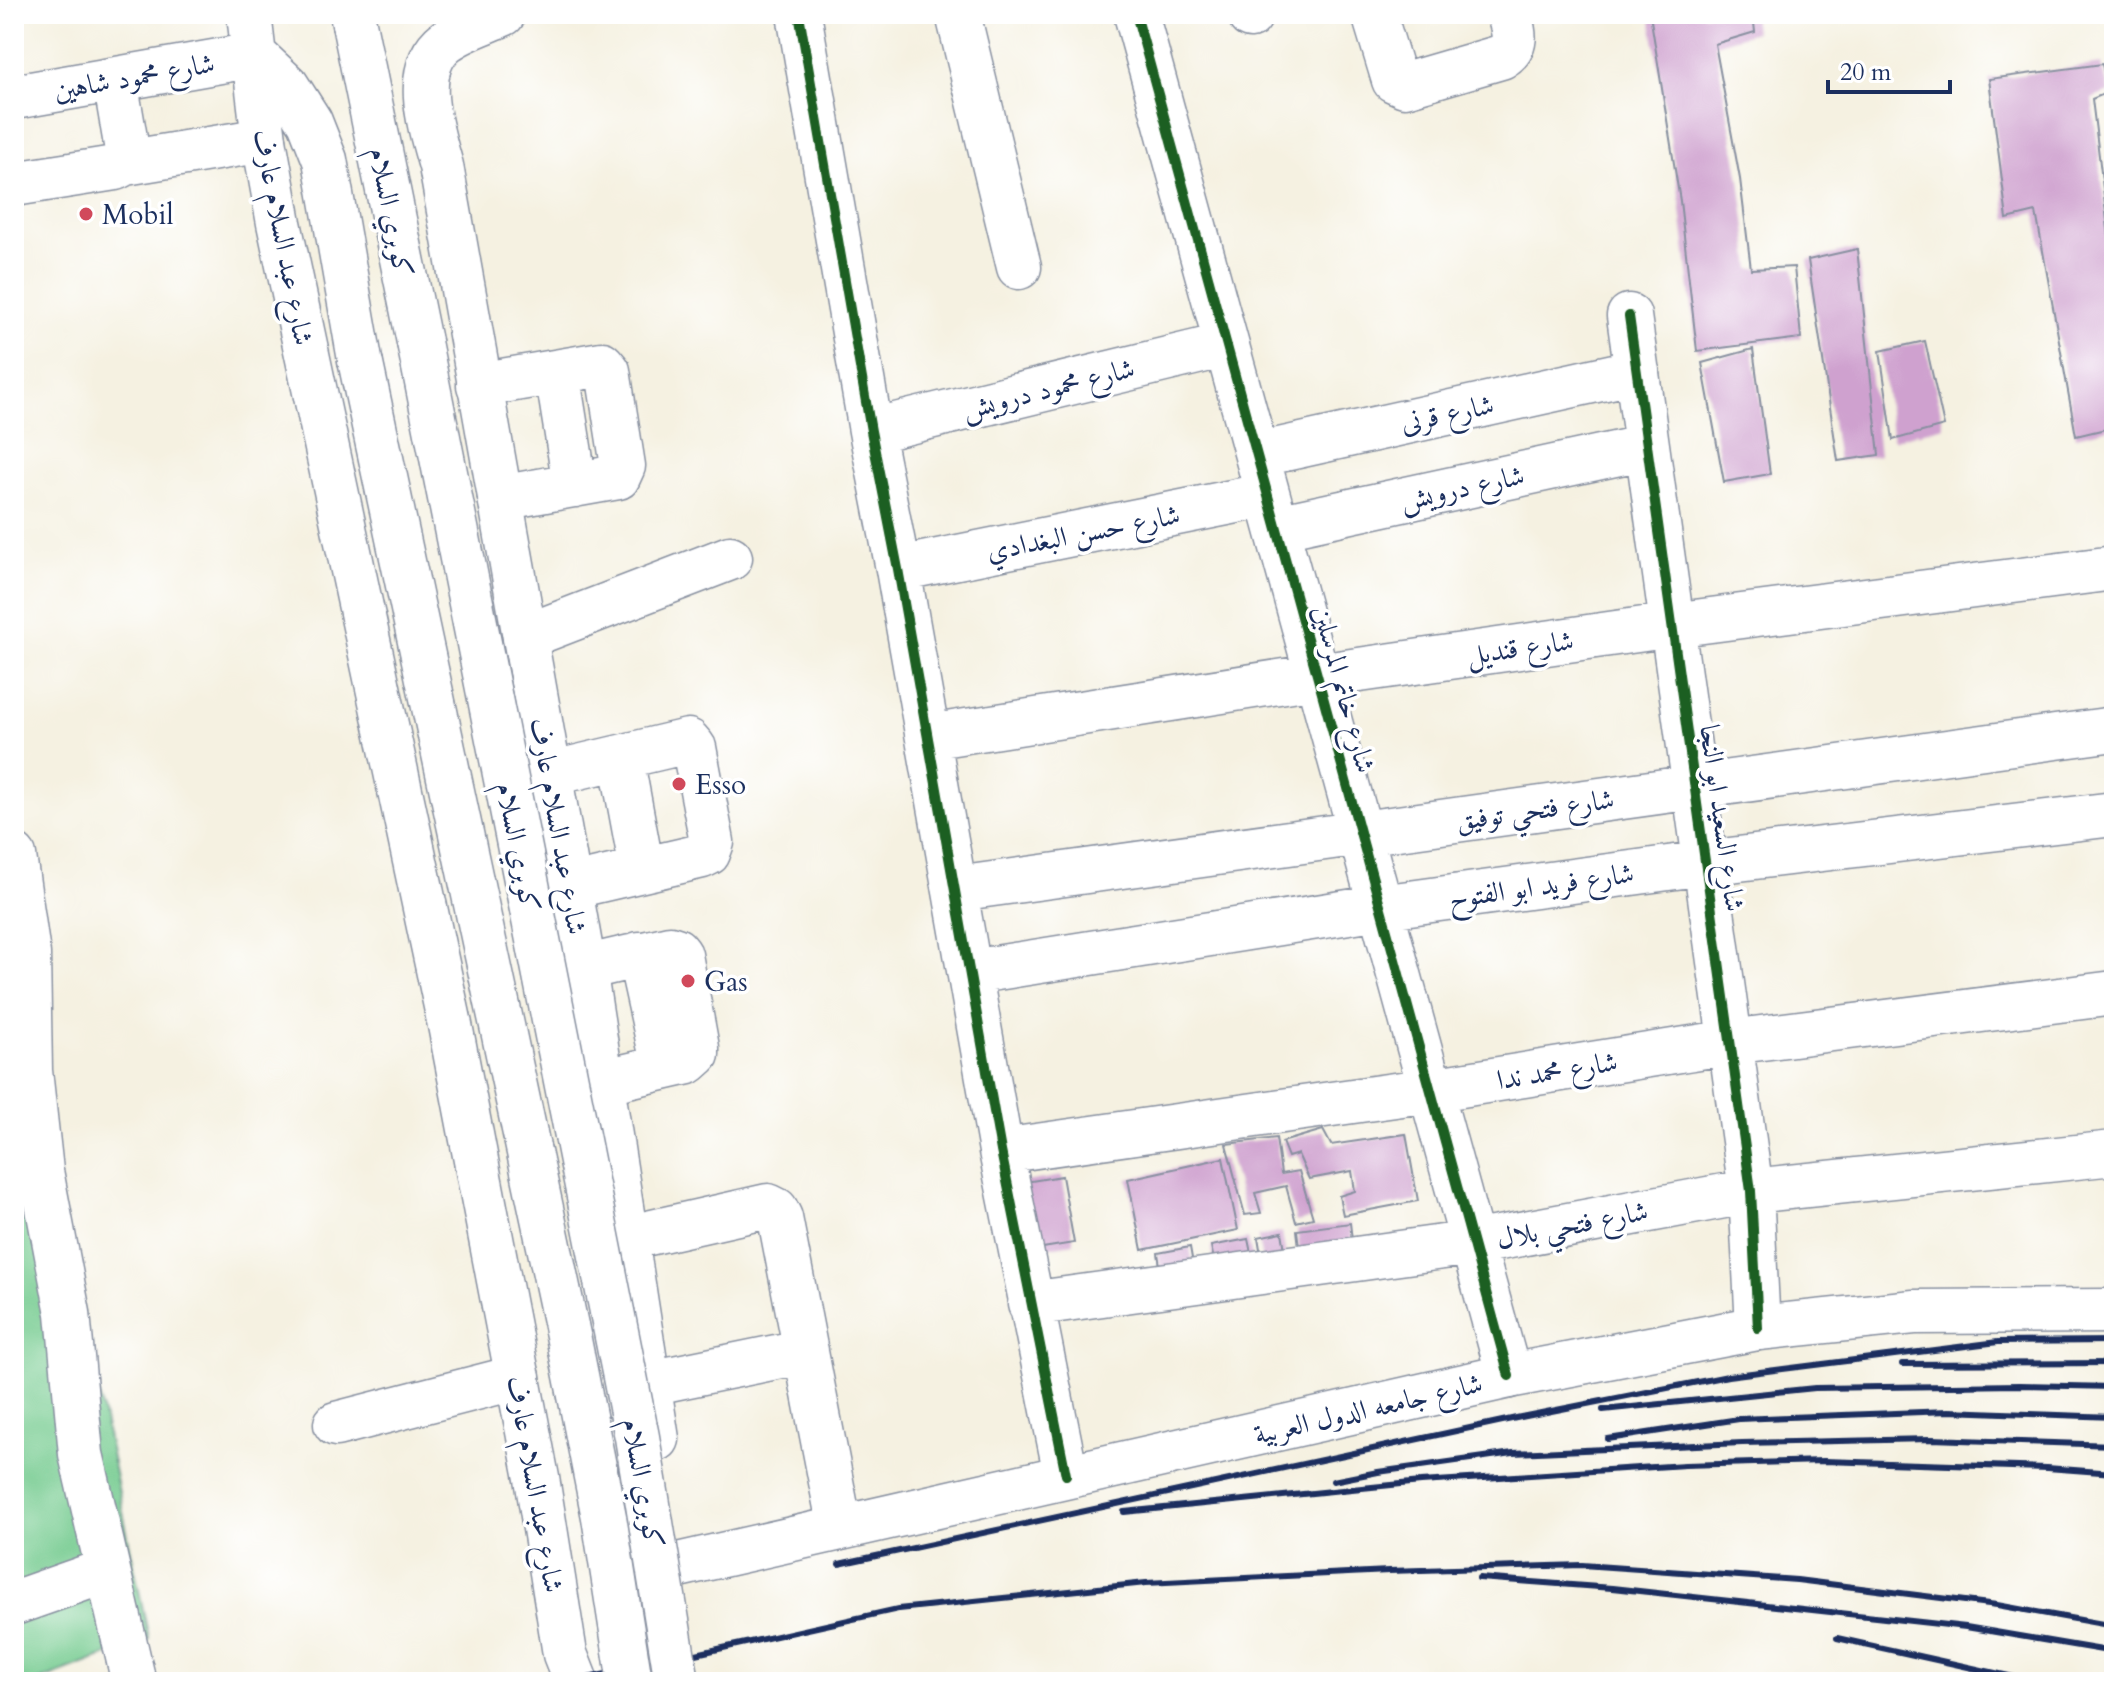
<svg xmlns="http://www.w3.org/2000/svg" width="2128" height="1696" font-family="Cardo,Amiri,serif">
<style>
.green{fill:#75cb8f;stroke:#487d76;stroke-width:2}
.building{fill:#cfa1cf}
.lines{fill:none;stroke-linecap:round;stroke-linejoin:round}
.minor-casing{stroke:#8890a0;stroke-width:47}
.major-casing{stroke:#8890a0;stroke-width:47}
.minor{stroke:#fff;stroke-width:44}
.major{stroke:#fff;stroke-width:44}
.rail{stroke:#1b2f5e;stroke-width:6}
.major-bridge-casing{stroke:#8890a0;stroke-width:47;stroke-linecap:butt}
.major-bridge{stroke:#fff;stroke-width:44}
.cycleway-casing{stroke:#fff;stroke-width:15}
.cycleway{stroke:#1b5e20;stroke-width:10}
.poi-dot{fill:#d1495b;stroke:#fff;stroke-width:3}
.labels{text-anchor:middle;stroke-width:7;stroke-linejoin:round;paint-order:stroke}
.street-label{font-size:28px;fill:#1b2f5e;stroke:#fff}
.poi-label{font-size:28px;fill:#1b2f5e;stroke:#fff;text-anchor:start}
</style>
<rect width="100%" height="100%" fill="#fff"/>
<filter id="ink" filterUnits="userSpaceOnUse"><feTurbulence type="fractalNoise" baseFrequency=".0125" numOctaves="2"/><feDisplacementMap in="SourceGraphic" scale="16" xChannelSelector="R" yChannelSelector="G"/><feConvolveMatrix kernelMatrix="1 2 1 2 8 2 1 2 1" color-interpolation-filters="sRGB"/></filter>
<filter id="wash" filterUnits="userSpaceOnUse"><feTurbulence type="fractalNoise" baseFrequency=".006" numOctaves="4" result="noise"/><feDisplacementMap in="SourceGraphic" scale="32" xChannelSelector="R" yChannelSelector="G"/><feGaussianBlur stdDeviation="1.8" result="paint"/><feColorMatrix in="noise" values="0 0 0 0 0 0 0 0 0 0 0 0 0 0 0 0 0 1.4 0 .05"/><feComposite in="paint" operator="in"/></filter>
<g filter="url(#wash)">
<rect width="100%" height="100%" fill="#f5f1e1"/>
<!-- green -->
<path class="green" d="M14 981 149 1639 36 1682H14Z"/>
<g id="blocks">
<!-- building -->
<path class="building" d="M1650 14H1753L1755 32 1715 44 1740 179 1751 269 1794 267 1801 338 1697 351 1680 201Z
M2102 64 2109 92 2092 99 2114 278V427L2076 436 2036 212 2007 219 1989 79Z
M1857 249 1879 455 1838 461 1808 260Z
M1925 341 1944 426 1893 440 1880 351Z
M1753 349 1770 474 1724 482 1702 363Z
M1323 1130 1331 1145 1406 1134 1418 1201 1343 1215 1339 1196 1355 1191 1352 1171 1309 1179 1298 1154 1288 1157 1282 1142Z
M1276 1138 1281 1174 1299 1171 1313 1218 1296 1222 1286 1186 1255 1193 1261 1213 1245 1215 1226 1144Z
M1223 1158 1238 1230 1142 1250 1128 1179Z
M1062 1176 1074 1243 1030 1250 1019 1183Z
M1350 1223 1354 1256 1301 1264 1297 1230Z
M1282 1232 1287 1262 1263 1267 1258 1237Z
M1248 1239 1254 1267 1217 1274 1211 1246Z
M1190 1247 1197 1287 1164 1292 1158 1253Z"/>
</g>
</g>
<g filter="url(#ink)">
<use href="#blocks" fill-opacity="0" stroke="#8890a0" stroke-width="2"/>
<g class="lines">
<defs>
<path id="minor" d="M799 14 871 431 898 569 1001 1151 1066 1475
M958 14 1019 267
M1136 14 1509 1376
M1249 14 1250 16
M1374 14 1394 80 1405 85 1501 57C1519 46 1514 32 1509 14
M125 163 264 140
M14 184 115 168 125 163 128 156 115 80
M1629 316 1751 1191 1758 1328
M557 372 575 485
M479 385 602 364 608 371 623 466 618 477 500 498
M871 431 1226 345
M1257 455 1637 371
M1277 527 1647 447
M898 569 1267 495
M525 637 730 558
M928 737 1317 676 1672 625 2114 568
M621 757 642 870
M549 774 688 741 694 748 712 842 708 853 702 856 569 887
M14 856 28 954 30 1071 41 1171 68 1313 81 1454 132 1674
M956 889 2114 729
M639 954 664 1067
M584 968 670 948 676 950 680 955 697 1048V1054L688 1062 601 1082
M971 972 1380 907 1705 863 2114 814
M1001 1151 1430 1090 1730 1042 2114 993
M626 1238 768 1206 776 1210 780 1218 840 1528
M1030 1304 1472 1243 1751 1191 2114 1153
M649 1383 806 1351
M336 1424 518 1377
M14 1603 108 1570"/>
<path id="major" d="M249 14 264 140 279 223 450 1025 537 1478 565 1654 576 1682
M352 14 419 342
M503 14C485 22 462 29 446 41 410 69 431 130 441 166L584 968 657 1439
M254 55 287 86 310 122 325 160 360 360
M14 97 254 55
M678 1565 1509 1376 1758 1328 1914 1312 2114 1311"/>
</defs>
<!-- minor casing -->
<use href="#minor" class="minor-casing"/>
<!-- major casing -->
<use href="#major" class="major-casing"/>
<!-- minor -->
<use href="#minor" class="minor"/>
<!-- major -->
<use href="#major" class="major"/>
<!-- rail -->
<path class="rail" d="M1902 1364 2114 1363
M1603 1410 1815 1388 2019 1385 2114 1387
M1608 1439 1739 1419 1949 1411 2114 1417
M1333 1481 1378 1472 1513 1453 1742 1443 1931 1439 2114 1445
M1124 1512 1421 1482 1685 1465 1824 1461 2047 1468 2114 1473
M839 1564 1521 1417 1728 1376 1998 1342 2114 1341
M1479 1578 1612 1588 1966 1627 2114 1652
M1837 1638 2036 1682
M570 1682 898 1609 1146 1583 1389 1571 1582 1565 1797 1580 1997 1605 2114 1626"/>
<defs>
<path id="major-bridge" d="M419 342 637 1437 677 1682
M360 360 568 1335 604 1517 630 1682"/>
</defs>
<!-- major-bridge casing -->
<use href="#major-bridge" class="major-bridge-casing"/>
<!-- major-bridge -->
<use href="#major-bridge" class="major-bridge"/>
<defs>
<path id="cycleway" d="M799 14 871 431 898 569 1001 1151 1066 1475
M1136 14 1509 1376
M1629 316 1751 1191 1758 1328"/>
</defs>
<!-- cycleway casing -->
<use href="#cycleway" class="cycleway-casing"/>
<!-- cycleway -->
<use href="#cycleway" class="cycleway"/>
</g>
</g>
<!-- markers -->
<g class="poi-dot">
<circle cx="86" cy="214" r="8"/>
<circle cx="679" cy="784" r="8"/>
<circle cx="688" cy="981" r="8"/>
</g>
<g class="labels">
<!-- street labels -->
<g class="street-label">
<text transform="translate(134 76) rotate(-10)" y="10">شارع محمود شاهين</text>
<text transform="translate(392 212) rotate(79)" y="10">كوبري السلام</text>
<text transform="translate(284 237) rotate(79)" y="10">شارع عبد السلام عارف</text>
<text transform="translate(1048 388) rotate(-14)" y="10">شارع محمود درويش</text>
<text transform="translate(1447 413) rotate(-12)" y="10">شارع قرنى</text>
<text transform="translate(1462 487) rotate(-12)" y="10">شارع درويش</text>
<text transform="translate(1083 532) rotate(-11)" y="10">شارع حسن البغدادي</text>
<text transform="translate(1520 647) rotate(-8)" y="10">شارع قنديل</text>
<text transform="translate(1345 689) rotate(75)" y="10">شارع خاتم المرسلين</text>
<text transform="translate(1535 809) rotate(-8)" y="10">شارع فتحي توفيق</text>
<text transform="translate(1723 818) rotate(82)" y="10">شارع السعيد ابو النجا</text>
<text transform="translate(559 826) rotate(80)" y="10">شارع عبد السلام عارف</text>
<text transform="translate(519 847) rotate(79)" y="10">كوبري السلام</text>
<text transform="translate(1541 885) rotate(-8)" y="10">شارع فريد ابو الفتوح</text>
<text transform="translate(1557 1070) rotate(-9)" y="10">شارع محمد ندا</text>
<text transform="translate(1572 1224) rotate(-11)" y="10">شارع فتحي بلال</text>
<text transform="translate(1368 1408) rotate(-13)" y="10">شارع جامعه الدول العربية</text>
<text transform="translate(644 1483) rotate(80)" y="10">كوبري السلام</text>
<text transform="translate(536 1484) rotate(80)" y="10">شارع عبد السلام عارف</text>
</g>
<!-- poi labels -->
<g class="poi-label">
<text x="102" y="224">Mobil</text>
<text x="695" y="794">Esso</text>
<text x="704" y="991">Gas</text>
</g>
</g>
<!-- margin -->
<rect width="2128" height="1696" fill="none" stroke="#fff" stroke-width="48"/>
<!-- scale -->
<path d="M1828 80v12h122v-12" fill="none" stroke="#1b2f5e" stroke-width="4"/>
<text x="1840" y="80" font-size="24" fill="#1b2f5e" stroke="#ffffff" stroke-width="6" paint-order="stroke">20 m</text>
</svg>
